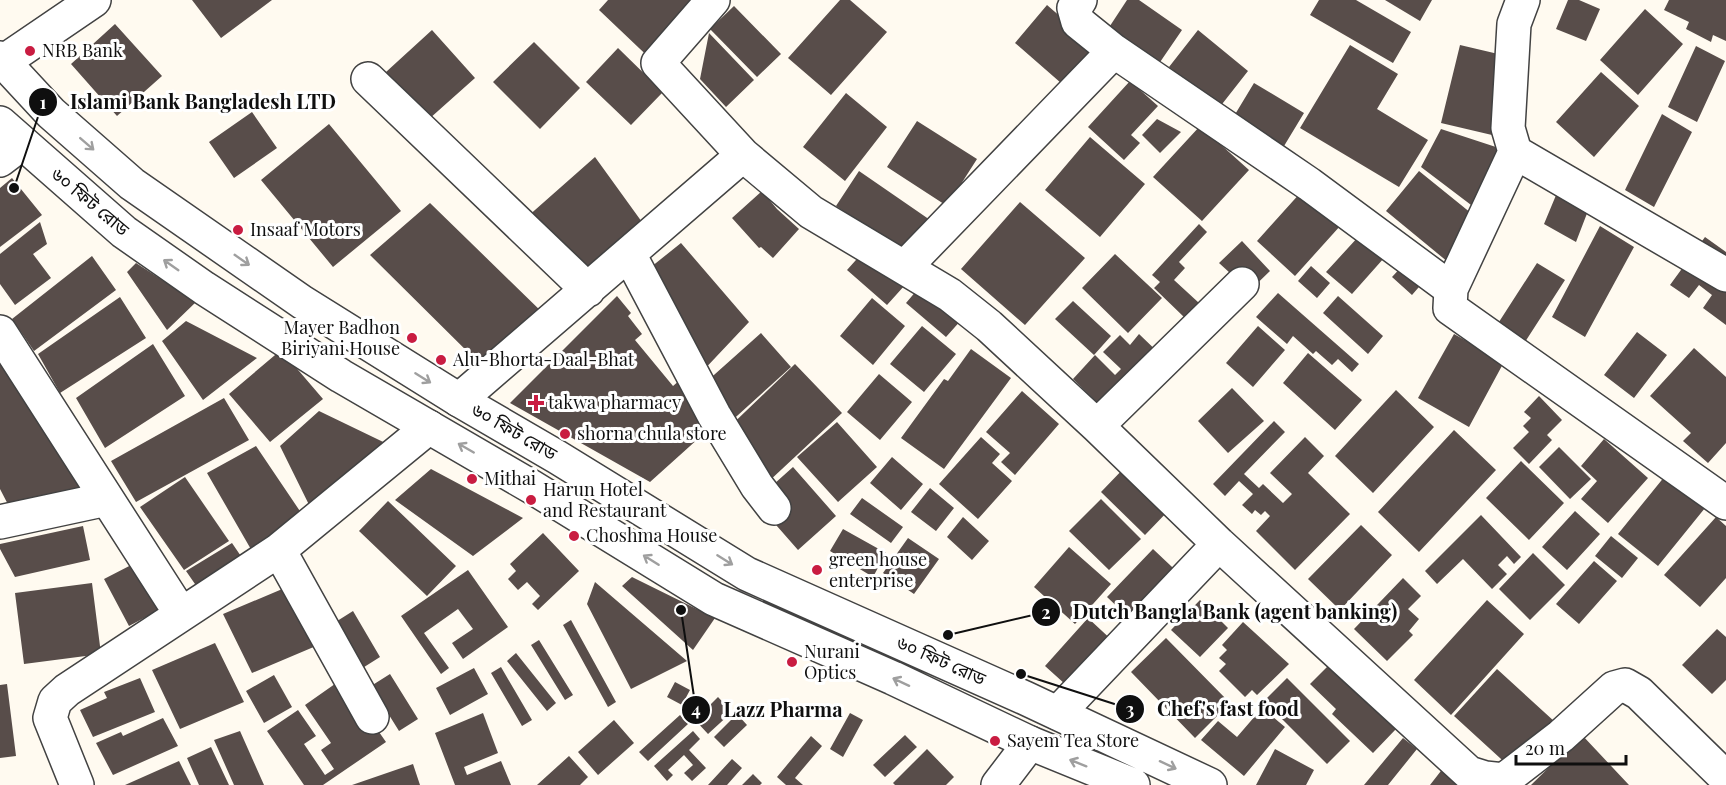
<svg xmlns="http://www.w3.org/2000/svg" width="1726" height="785" font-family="'Playfair Display','Noto Sans Bengali',serif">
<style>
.building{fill:#584d4a}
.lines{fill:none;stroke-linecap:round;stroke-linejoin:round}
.minor-casing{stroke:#424242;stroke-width:36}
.tertiary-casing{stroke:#424242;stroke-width:36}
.minor{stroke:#fff;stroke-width:33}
.tertiary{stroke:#fff;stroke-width:33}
.oneway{stroke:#9f9f9f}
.poi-dot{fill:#c91c41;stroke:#fff;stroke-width:2}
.labels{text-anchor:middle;stroke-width:6;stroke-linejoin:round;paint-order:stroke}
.poi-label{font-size:18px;fill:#0f0f0f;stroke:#fff;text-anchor:start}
.street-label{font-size:18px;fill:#0f0f0f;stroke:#fff}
.leader{fill:none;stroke:#0f0f0f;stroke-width:2}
.callout-dot{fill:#0f0f0f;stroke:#fff;stroke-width:2}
.mark-label{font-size:18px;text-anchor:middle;font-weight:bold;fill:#fff}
.callout-label{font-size:20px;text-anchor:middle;font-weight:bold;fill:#0f0f0f;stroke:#fff;stroke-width:6;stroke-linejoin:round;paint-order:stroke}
</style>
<rect width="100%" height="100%" fill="#fffaf0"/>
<!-- building -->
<path class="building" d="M192 0H272L221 38Z
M608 0H689L701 11 659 67 599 10Z
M840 0H850L887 32 831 95 788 58Z
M1127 0H1139L1182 30 1156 68 1106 32Z
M1319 0H1356L1411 32 1393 63 1310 15Z
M1385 0H1432L1420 21Z
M1568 0H1579L1600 9 1586 41 1556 29Z
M1669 0H1726V41L1713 35 1711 42 1686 29 1689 22 1664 10Z
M1047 5 1101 52 1069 90 1015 43Z
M734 6 781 54 757 77 710 29Z
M1645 9 1683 44 1638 95 1600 60Z
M115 24 162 76 117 116 71 64Z
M432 30 475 78 429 119 386 72Z
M1198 30 1248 71 1219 108 1169 67Z
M709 33 754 80 726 107 700 79Z
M534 42 580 88 540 129 493 82Z
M1350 45 1398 74 1377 109 1428 140 1399 187 1300 128Z
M1460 45 1511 57 1492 135 1441 123Z
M1696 46 1725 61 1697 122 1668 107Z
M618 48 663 92 631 125 586 82Z
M1601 72 1639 106 1594 157 1556 122Z
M1130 81 1158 106 1131 135 1140 143 1124 160 1088 127Z
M1254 83 1304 113 1278 156 1228 126Z
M846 93 887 127 845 181 803 147Z
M252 112 277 148 234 178 209 142Z
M1662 114 1692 132 1654 207 1625 190Z
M1157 119 1181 132 1160 153 1142 135Z
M917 121 977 159 947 206 887 167Z
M329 124 401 211 333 267 261 180Z
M1200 126 1249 170 1202 221 1153 177Z
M1441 129 1505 150 1479 211 1421 167Z
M1090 137 1145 184 1100 237 1045 190Z
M595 157 647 229 575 305 518 225Z
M859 171 933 222 910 257 836 206Z
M1419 171 1487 226 1454 267 1386 211Z
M12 178 42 215 0 247V188Z
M1559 188 1591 203 1576 242 1544 224Z
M762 191 777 209 799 229 773 258 761 247 759 248 732 218Z
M1302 191 1341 225 1295 276 1257 241Z
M1020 202 1085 258 1025 325 961 269Z
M430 203 546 316 489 373 370 255Z
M40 222 47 244 33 254 51 278 15 305 0 284V254Z
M1199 224 1207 232 1179 262 1185 268 1174 280 1211 314 1185 318 1154 288 1160 282 1152 275Z
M1600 226 1634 247 1585 337 1552 317Z
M1359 236 1384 258 1352 294 1326 272Z
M1705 237 1726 252V325L1703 308 1712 295 1699 285 1689 298 1670 285Z
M1242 241 1270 271 1240 300 1221 281 1230 273 1219 263Z
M681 243 749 322 699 375 641 275Z
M864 251 905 285 887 305 847 270Z
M1115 254 1162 298 1128 333 1082 288Z
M92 256 116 290 34 351 12 319Z
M136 263 196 302 167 330 127 272Z
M1405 263 1425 280 1412 295 1392 277Z
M1537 263 1565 280 1525 342 1497 325Z
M1311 266 1330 283 1317 298 1298 281Z
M923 283 963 318 946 337 906 303Z
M1278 293 1359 364 1352 372 1338 359 1332 365 1316 351 1313 354 1293 336 1287 344 1256 317Z
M617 296 631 313 628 316 642 334 635 340 673 386 680 380 719 420 650 482 510 403Z
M1338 296 1383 336 1368 354 1323 313Z
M120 297 146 338 60 393 38 354Z
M872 298 905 326 873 365 840 336Z
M1073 301 1111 336 1094 355 1055 319Z
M186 321 257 358 203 400 162 341Z
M922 326 956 354 924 392 890 364Z
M1258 326 1285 350 1253 387 1226 363Z
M1637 332 1667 355 1634 398 1604 375Z
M761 333 791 367 727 425 696 391Z
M1139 334 1165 359 1110 415 1073 379 1095 355 1115 375 1121 369 1103 352 1120 335 1130 345Z
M1454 334 1504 362 1469 427 1418 398Z
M0 342 100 492 14 516 0 489Z
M153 344 185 396 105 448 76 398Z
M1694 348 1726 377V443L1708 463 1683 441 1691 433 1650 396Z
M971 349 1011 378 944 469 901 438 944 379 948 381Z
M281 350 323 399 270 442 229 394Z
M1308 353 1362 400 1335 430 1283 383Z
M795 364 842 413 767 483 721 435Z
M879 374 912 402 880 440 847 412Z
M1232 388 1264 421 1228 453 1198 421Z
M1396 390 1434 427 1373 493 1335 456Z
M1022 391 1059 424 1015 475 1001 462 1010 453 986 432Z
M1539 396 1562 420 1547 435 1552 440 1529 464 1513 448 1529 432 1523 426 1531 418 1524 412Z
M224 398 249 440 136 502 111 461Z
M319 411 404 452 319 525 280 446Z
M1274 421 1285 432 1244 474 1259 488 1263 484 1283 503 1292 494 1270 473 1305 437 1324 456 1308 473 1350 514 1295 570 1256 531 1270 516 1265 511 1261 515 1255 510 1252 514 1242 505 1253 494 1239 481 1225 496 1213 484Z
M837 422 877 467 838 502 797 457Z
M1454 430 1496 470 1419 552 1378 512Z
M981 437 1000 454 992 463 1012 481 978 519 939 484Z
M1604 439 1648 478 1608 523 1581 499 1597 481 1581 466Z
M256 446 310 526 256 558 207 473Z
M1559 447 1591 479 1570 499 1539 467Z
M892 457 923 484 901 510 870 483Z
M1521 461 1564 503 1529 540 1486 498Z
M1127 465 1171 508 1145 535 1101 492Z
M793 467 836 516 798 550 755 501Z
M431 469 523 518 473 556 395 500Z
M1665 476 1705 508 1658 566 1618 534Z
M185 477 229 541 184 570 140 507Z
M930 488 954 508 936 531 911 512Z
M862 498 903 527 891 543 850 514Z
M1101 499 1141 539 1109 570 1069 531Z
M388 501 456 566 427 596 359 531Z
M1575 511 1600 534 1567 570 1542 547Z
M1481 515 1521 557 1514 564 1507 556 1498 565 1507 574 1492 589 1463 559 1437 584 1425 571Z
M963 517 989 541 972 560 947 537Z
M1716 517 1726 526V578L1700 607 1664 575Z
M1361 525 1392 555 1340 610 1308 579Z
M83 526 90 560 15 577 0 549V544Z
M843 529 886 553 873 577 830 551Z
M543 533 579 571 538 610 532 604 540 596 527 582 518 590 508 579 516 571 510 564Z
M1611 536 1638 558 1622 578 1595 556Z
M908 538 939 559 914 594 883 573Z
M232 543 249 568 204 597 186 571Z
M1069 547 1111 584 1075 624 1034 587Z
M1153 549 1189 583 1143 631 1107 597Z
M1533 553 1565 585 1530 620 1499 589Z
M1594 561 1617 581 1579 624 1556 604Z
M137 562 161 609 129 626 104 579Z
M468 570 508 627 463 659 452 643 473 629 458 609 424 633 449 668 441 674 401 616Z
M632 577 715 618 693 650 622 586Z
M1403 578 1421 596 1408 609 1419 619 1409 631 1413 635 1387 661 1354 629Z
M595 582 687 661 631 689 587 604Z
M92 583 101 654 24 664 15 593Z
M287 587 316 646 252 673 223 614Z
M1200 600 1228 628 1200 657 1171 630Z
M1487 600 1524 634 1451 715 1414 680Z
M353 611 380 657 361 669 334 623Z
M1088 618 1129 656 1086 703 1045 666Z
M571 620 616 702 608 707 563 625Z
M1243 622 1289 664 1257 695 1252 690 1245 697 1219 671 1226 664 1219 658 1227 650 1222 645Z
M1717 629 1726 637V680L1712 694 1682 665Z
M1166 638 1230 703 1195 738 1131 672Z
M539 640 573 695 565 700 531 645Z
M215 643 244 702 180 729 152 670Z
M516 653 556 703 547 711 507 661Z
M1329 665 1396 729 1373 753 1332 714 1336 709 1310 684Z
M501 667 532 720 522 726 491 673Z
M474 668 488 694 450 715 436 688Z
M1497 669 1555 722 1512 769 1454 716Z
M390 674 418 719 399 731 371 686Z
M274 675 292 707 264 723 246 691Z
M140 678 155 712 93 737 80 710 107 698 104 692Z
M1287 678 1350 741 1327 764 1264 701Z
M342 679 386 742 323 785H304L267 731 298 710 316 736 304 744 325 775 334 769 321 750 331 743 305 705Z
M675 682 690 690 682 705 667 697Z
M7 684 16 756 0 758V685Z
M718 697 732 712 708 734 695 720Z
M1262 708 1285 727 1244 776 1201 740 1218 721 1237 737Z
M483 713 498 753 464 767 467 775 501 761 511 785H455L435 733Z
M850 713 863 720 843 757 830 749Z
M737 714 747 725 724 747 714 737Z
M680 715 688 724 648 761 639 752Z
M163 718 178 746 113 775 96 743 121 732 123 736Z
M614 720 634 743 598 775 578 752Z
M240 731 264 785H234L214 740Z
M693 731 700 739 689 750 706 768 692 781 684 773 693 765 684 755 668 770 673 775 667 781 654 766Z
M905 735 917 747 885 777 873 765Z
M1582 735 1629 785H1531Z
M811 736 822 746 795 778 803 785H786L777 777Z
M1403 738 1417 749 1388 785H1364Z
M211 747 229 785H199L187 758Z
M927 749 954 777 946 785H895L893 783Z
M1275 749 1314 770 1306 785H1256Z
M569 756 588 777 580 785H537Z
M732 759 742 768 727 785H708Z
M179 761 191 785H125Z
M413 764 420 785H352Z
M1444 767 1458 785H1430Z
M753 774 762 783 760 785H742Z"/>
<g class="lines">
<defs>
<path id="minor" d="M713 0 658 63 743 155 811 212 950 295 989 326 1097 426 1219 544 1469 773 1485 778 1504 780 1561 736 1614 688 1625 685 1639 693 1726 778
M1080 0 1074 8 1078 22 1114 51
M3 62 94 0
M368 79 588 290
M1515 152 1508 128 1514 24 1523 0
M0 160 21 144
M629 254 714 415 757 486 774 508
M905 267 1114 51 1309 184 1451 289 1450 308 1726 503
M1451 289 1515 152 1726 275
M0 332 181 614
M459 400 743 155
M1097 426 1242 284
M0 522 107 499
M279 550 372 717
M1058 713 1219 544
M77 785 50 718 55 701 67 690 279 550 429 427
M998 785 1030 743"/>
<path id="tertiary" d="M0 58 51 113 132 184 302 302 459 400 557 457 747 574 1025 698 1210 785
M0 123 124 232 204 288 341 376 532 487 714 599 893 678 1030 743 1133 785"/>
</defs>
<!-- minor casing -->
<use href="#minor" class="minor-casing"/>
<!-- tertiary casing -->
<use href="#tertiary" class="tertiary-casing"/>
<!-- minor -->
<use href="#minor" class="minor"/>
<!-- tertiary -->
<use href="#tertiary" class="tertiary"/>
</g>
<!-- one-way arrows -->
<defs><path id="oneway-shaft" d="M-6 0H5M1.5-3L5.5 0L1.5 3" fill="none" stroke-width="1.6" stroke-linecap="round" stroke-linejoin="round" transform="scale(1.5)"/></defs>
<g class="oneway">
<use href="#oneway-shaft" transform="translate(87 144) rotate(41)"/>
<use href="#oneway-shaft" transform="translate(242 260) rotate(35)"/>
<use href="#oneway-shaft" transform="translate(171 265) rotate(-145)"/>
<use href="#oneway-shaft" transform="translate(423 378) rotate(32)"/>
<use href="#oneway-shaft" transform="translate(466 448) rotate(-150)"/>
<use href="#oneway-shaft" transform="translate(651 560) rotate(-148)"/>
<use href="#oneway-shaft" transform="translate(725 560) rotate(32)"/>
<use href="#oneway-shaft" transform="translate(901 682) rotate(-155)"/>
<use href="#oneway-shaft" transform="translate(1078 763) rotate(-158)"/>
<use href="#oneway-shaft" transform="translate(1168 765) rotate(25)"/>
</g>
<!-- markers -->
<g class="poi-dot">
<circle cx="30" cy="51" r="6"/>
<circle cx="238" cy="230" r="6"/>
<circle cx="412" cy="338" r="6"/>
<circle cx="441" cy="360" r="6"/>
<path d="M533 394h6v6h6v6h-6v6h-6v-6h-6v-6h6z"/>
<circle cx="565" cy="434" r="6"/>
<circle cx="472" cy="479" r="6"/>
<circle cx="531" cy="500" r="6"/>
<circle cx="574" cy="536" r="6"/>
<circle cx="817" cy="570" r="6"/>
<circle cx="792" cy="662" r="6"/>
<circle cx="995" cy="741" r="6"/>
</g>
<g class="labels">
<!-- poi labels -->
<g class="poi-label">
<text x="42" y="57">NRB Bank</text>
<text x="250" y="236">Insaaf Motors</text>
<text x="400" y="334" text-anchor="end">Mayer Badhon<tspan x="400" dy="21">Biriyani House</tspan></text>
<text x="453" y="366">Alu-Bhorta-Daal-Bhat</text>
<text x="548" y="409">takwa pharmacy</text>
<text x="577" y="440">shorna chula store</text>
<text x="484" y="485">Mithai</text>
<text x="543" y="496">Harun Hotel<tspan x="543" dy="21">and Restaurant</tspan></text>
<text x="586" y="542">Choshma House</text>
<text x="829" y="566">green house<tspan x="829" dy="21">enterprise</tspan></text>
<text x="804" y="658">Nurani<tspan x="804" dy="21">Optics</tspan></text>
<text x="1007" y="747">Sayem Tea Store</text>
</g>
<!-- street labels -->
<g class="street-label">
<text transform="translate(90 202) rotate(40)" y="6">৬০ ফিট রোড</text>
<text transform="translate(514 432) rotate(30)" y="6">৬০ ফিট রোড</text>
<text transform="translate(941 661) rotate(24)" y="6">৬০ ফিট রোড</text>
</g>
</g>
<!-- callouts -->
<path class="leader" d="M14 188L43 102M948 635L1046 612M1021 674L1130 709M681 610L696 710"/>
<g class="callout-dot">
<circle cx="14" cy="188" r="6"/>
<circle cx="948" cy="635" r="6"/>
<circle cx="1021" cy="674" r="6"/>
<circle cx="681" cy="610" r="6"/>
<circle cx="43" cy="102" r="15"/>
<circle cx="1046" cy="612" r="15"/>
<circle cx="1130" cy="709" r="15"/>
<circle cx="696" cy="710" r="15"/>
</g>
<g class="mark-label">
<text x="43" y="109">1</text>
<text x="1046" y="619">2</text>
<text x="1130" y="716">3</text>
<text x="696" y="716">4</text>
</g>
<g class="callout-label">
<text x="203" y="109">Islami Bank Bangladesh LTD</text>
<text x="1235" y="619">Dutch Bangla Bank (agent banking)</text>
<text x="1228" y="716">Chef's fast food</text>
<text x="783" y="717">Lazz Pharma</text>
</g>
<!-- scale -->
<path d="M1516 755v9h110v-9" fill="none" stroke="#0f0f0f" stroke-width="3"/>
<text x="1525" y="755" font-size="18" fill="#0f0f0f" stroke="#ffffff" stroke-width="4.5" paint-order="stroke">20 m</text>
</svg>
